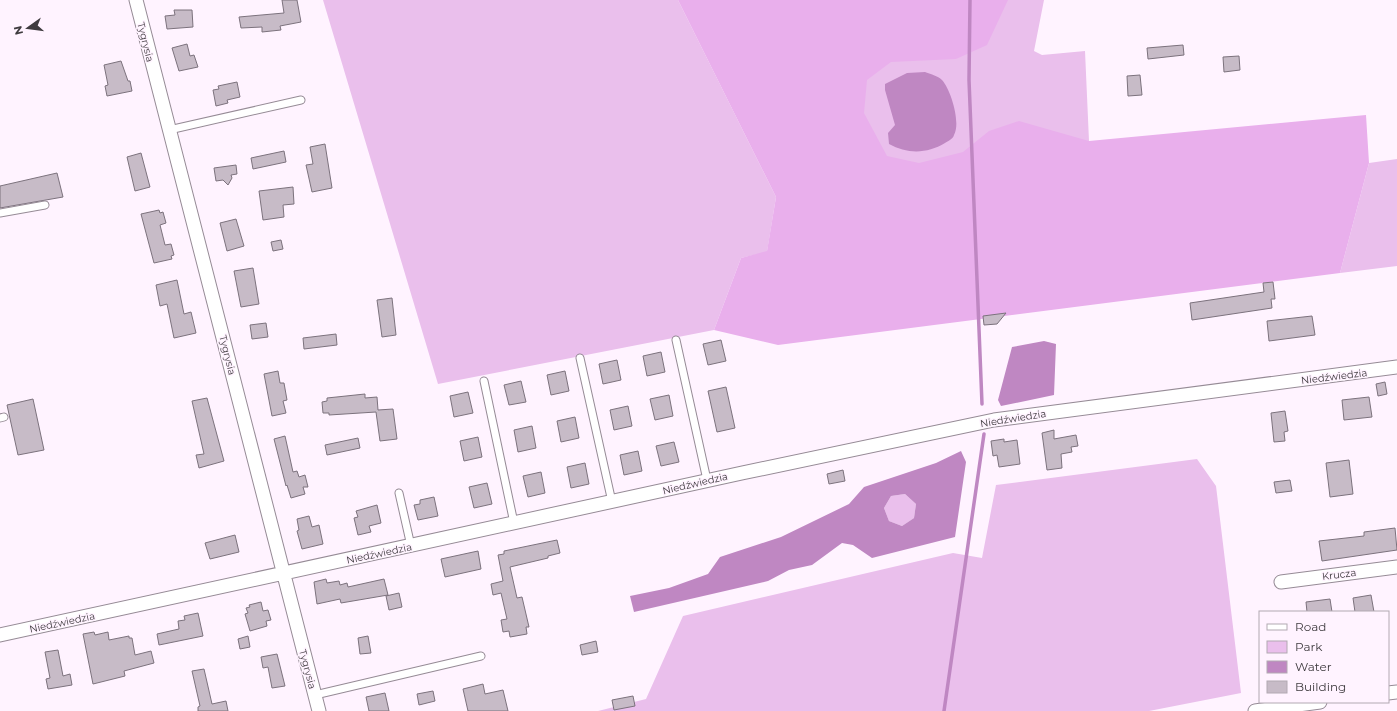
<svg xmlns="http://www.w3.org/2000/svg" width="1397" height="711" font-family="Montserrat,sans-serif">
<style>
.green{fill:#eabfec}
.forest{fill:#e9afec}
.water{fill:#bf87c2;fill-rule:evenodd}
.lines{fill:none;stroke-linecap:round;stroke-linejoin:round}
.stream{stroke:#bf87c2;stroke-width:3.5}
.building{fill:#c7bbc7;stroke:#7c727d}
.lane-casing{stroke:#968b96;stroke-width:9}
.street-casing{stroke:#968b96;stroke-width:15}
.lane{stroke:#fff;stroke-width:7}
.street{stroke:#fff;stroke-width:13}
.labels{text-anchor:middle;stroke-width:3;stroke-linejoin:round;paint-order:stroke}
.street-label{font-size:10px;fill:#3f3b3f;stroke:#fff3ff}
</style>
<rect width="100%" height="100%" fill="#fff3ff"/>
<!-- green -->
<path class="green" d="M323 0H678L776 197 767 252 741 258 714 330 438 384Z
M974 0H1044L1034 51 1042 55 1085 51 1089 141 879 191 825 97Z
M1397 159V266L1340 273 1369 163Z
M1197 459 1216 486 1241 693 1149 711H598L646 699 683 616 953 553 982 558 996 485Z
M905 494 916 504 914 518 902 526 889 521 884 508 891 496Z"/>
<!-- forest -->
<path class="forest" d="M678 0H1008L987 45 956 59 891 62 867 80 864 113 887 156 919 163 963 152 989 131 1019 121 1089 141 1366 115 1369 163 1340 273 778 345 714 330 741 258 767 251 776 197Z"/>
<!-- water -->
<path class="water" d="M925 72C930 74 938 76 942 80 951 90 961 123 954 135 953 139 948 141 945 143 927 154 907 154 889 144L888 133 895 125 885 90V84L907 73Z
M1044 341 1056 344 1054 395 1001 406 998 400 1012 347Z
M961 451 966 462 955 537 872 558 853 545 842 543 812 565 789 570 768 581 634 612 630 596 669 588 708 574 720 557 781 537 849 504 864 487 936 463ZM905 494 916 504 914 518 902 526 889 521 884 508 891 496Z"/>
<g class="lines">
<!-- stream -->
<path class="stream" d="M970 0 969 80 982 404
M944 711 984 434"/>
</g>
<!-- building -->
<path class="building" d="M282 0H297L301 22 280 26 281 30 262 32V27L241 28 239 17 284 13Z
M174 10H192L193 27 167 29 165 16 175 15Z
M187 44 190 56 194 55 198 67 179 71 172 48Z
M1183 45 1184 55 1148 59 1147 48Z
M1239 56 1240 70 1224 72 1223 57Z
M121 61 128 81H130L132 91 107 96 105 86 108 85 104 65Z
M1140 75 1142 95 1128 96 1127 76Z
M237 82 240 97 227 100 228 103 216 106 213 90 219 89 218 86Z
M325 144 332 188 312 192 306 165 313 164 310 147Z
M284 151 286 162 253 169 251 158Z
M141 153 150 187 135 191 127 157Z
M236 165 237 174 231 175 232 178 228 185 223 180 216 181 214 168Z
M57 173 63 197 0 208V186Z
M293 187 294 204 283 205 284 217 263 220 259 191Z
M159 210 160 213 163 212 166 223 160 225 165 245 171 244 174 255 171 256 172 259 154 263 141 214Z
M236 219 244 246 227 251 220 223Z
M281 240 283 249 273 251 271 242Z
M253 268 259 304 241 307 234 271Z
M177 280 184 314 191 312 196 333 174 338 167 304 160 306 156 285Z
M1273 282 1275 299H1271L1272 308 1192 320 1190 303 1264 292 1263 283Z
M392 298 396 335 382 337 377 300Z
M1006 313 997 324 984 325 983 316Z
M1312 316 1315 335 1269 341 1267 321Z
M266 323 268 337 252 339 250 325Z
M336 334 337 345 304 349 303 338Z
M721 340 726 361 708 365 703 344Z
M661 352 665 372 647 376 643 356Z
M617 360 621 380 603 384 599 364Z
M278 371 280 383H284L287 400 283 401 286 413 272 416 264 374Z
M565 371 569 391 551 395 547 375Z
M521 381 526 402 509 405 504 385Z
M1385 382 1387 394 1378 396 1376 384Z
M726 387 735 428 717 432 708 391Z
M468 392 473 413 454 417 450 396Z
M365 394V398L377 397 378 410 393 409 397 439 380 441 376 412 329 415V413H323L322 402 327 401V398Z
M669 395 673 416 655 420 650 399Z
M1369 397 1372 417 1344 420 1342 400Z
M207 398 224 461 199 468 196 455 204 454 192 401Z
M33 399 44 450 18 455 7 405Z
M628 406 632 426 614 430 610 410Z
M1285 411 1288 431 1284 432 1285 441 1274 442 1271 413Z
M575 417 579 438 561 442 557 421Z
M532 426 536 448 518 452 514 430Z
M1054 430V439L1076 435 1078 446 1071 447 1072 452 1061 454 1062 468 1047 470 1042 433Z
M285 436 293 472 297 471 299 477 305 475 308 487H303L305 494 291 498 287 485 286 486 274 439Z
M478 437 482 457 464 461 460 441Z
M358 438 360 448 327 455 325 445Z
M1004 439V442L1017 440 1020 464 999 467 997 455 993 456 991 441Z
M674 442 679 462 661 466 656 446Z
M638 451 642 471 624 475 620 455Z
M1349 460 1353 494 1330 497 1326 463Z
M585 463 589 484 571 488 567 467Z
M843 470 845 481 829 484 827 474Z
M541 472 545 493 528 497 523 476Z
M1290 480 1292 491 1276 493 1274 482Z
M487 483 492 504 474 508 469 487Z
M434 497 438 516 418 520 414 505 420 504V500Z
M377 505 381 523 369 526 371 532 358 535 354 518 358 517 356 511Z
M309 516 312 527 319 525 323 544 302 549 297 531 299 530 297 519Z
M1395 528 1397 550 1322 561 1319 541 1364 536V532Z
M235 535 239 552 210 559 205 543Z
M557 540 560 553 548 556V558L510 567 517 598 522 597 529 627H526L527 634 510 637 509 631 503 632 501 620 507 619 501 593 493 595 491 584 503 581 498 555 504 554V551Z
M478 551 481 569 445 577 441 559Z
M326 579 327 583 339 581 340 585 347 583 348 587 384 579 388 595 341 603 340 599 317 604 314 582Z
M399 593 402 607 389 610 386 596Z
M1371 595 1374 612H1355L1353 598Z
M1330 599 1332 612H1307L1306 602Z
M261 602 263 611 268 610 271 620 266 621 267 626 250 631 245 614 248 613 246 608 250 607 249 605Z
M198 613 203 636 159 645 157 634 179 629 178 621 185 620 184 616Z
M94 632 95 635 108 632 109 640 129 636V638H132L135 655 151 651 154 663 124 671 125 676 93 684 83 634Z
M248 636 250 647 240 649 238 639Z
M368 636 371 653 360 654 358 638Z
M596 641 598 652 582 655 580 645Z
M58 650 63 676 70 674 72 685 48 689 46 679 50 678 45 652Z
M277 654 285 686 272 688 268 667 263 668 261 657Z
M204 669 212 704 226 701 228 711H198V707L200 706 192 671Z
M483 684 485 694 503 690 508 711H468L463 689Z
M433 691 435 701 419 705 417 694Z
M385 693 389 711H369L366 697Z
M633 696 635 706 614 710 612 700Z"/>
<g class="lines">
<defs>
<path id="lane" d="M169 130 301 100
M0 213 45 205
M676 340 707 480
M580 358 612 502
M484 381 514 523
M0 418 4 417
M399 493 411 546
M315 695 481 656"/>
<path id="street" d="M136 0 319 711
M1281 582 1397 567
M0 635 742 473 994 420 1397 367
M1388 693 1397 692
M1255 711 1320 702"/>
</defs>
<!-- lane casing -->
<use href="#lane" class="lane-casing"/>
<!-- street casing -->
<use href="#street" class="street-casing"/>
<!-- lane -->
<use href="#lane" class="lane"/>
<!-- street -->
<use href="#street" class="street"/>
</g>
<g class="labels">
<!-- street labels -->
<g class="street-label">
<text transform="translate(146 42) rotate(76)" y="4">Tygrysia</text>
<text transform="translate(228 355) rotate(76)" y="4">Tygrysia</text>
<text transform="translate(1334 376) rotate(-7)" y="4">Niedźwiedzia</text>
<text transform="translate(1013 418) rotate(-9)" y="4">Niedźwiedzia</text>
<text transform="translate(695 483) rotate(-13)" y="4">Niedźwiedzia</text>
<text transform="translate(379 553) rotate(-12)" y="4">Niedźwiedzia</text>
<text transform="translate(1339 574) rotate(-7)" y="4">Krucza</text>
<text transform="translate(62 622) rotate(-12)" y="4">Niedźwiedzia</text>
<text transform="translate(308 669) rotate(75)" y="4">Tygrysia</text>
</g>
</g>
<!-- legend -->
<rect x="1259" y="611" width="130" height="92" fill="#fff3ff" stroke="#b2a9b2"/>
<rect x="1267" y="624" width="20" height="6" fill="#ffffff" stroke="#b2a9b2"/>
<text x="1295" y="631" font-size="12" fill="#3f3b3f">Road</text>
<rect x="1267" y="641" width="20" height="12" fill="#eabfec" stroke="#b2a9b2"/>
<text x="1295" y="651" font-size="12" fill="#3f3b3f">Park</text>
<rect x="1267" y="661" width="20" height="12" fill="#bf87c2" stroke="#b2a9b2"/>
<text x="1295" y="671" font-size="12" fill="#3f3b3f">Water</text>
<rect x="1267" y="681" width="20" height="12" fill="#c7bbc7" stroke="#b2a9b2"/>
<text x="1295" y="691" font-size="12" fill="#3f3b3f">Building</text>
<!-- north arrow -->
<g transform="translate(28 28) rotate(256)" stroke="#fff3ff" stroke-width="3" paint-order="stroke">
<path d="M0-3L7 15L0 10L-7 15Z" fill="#3f3b3f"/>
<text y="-6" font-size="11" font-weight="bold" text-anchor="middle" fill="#3f3b3f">N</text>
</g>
</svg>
